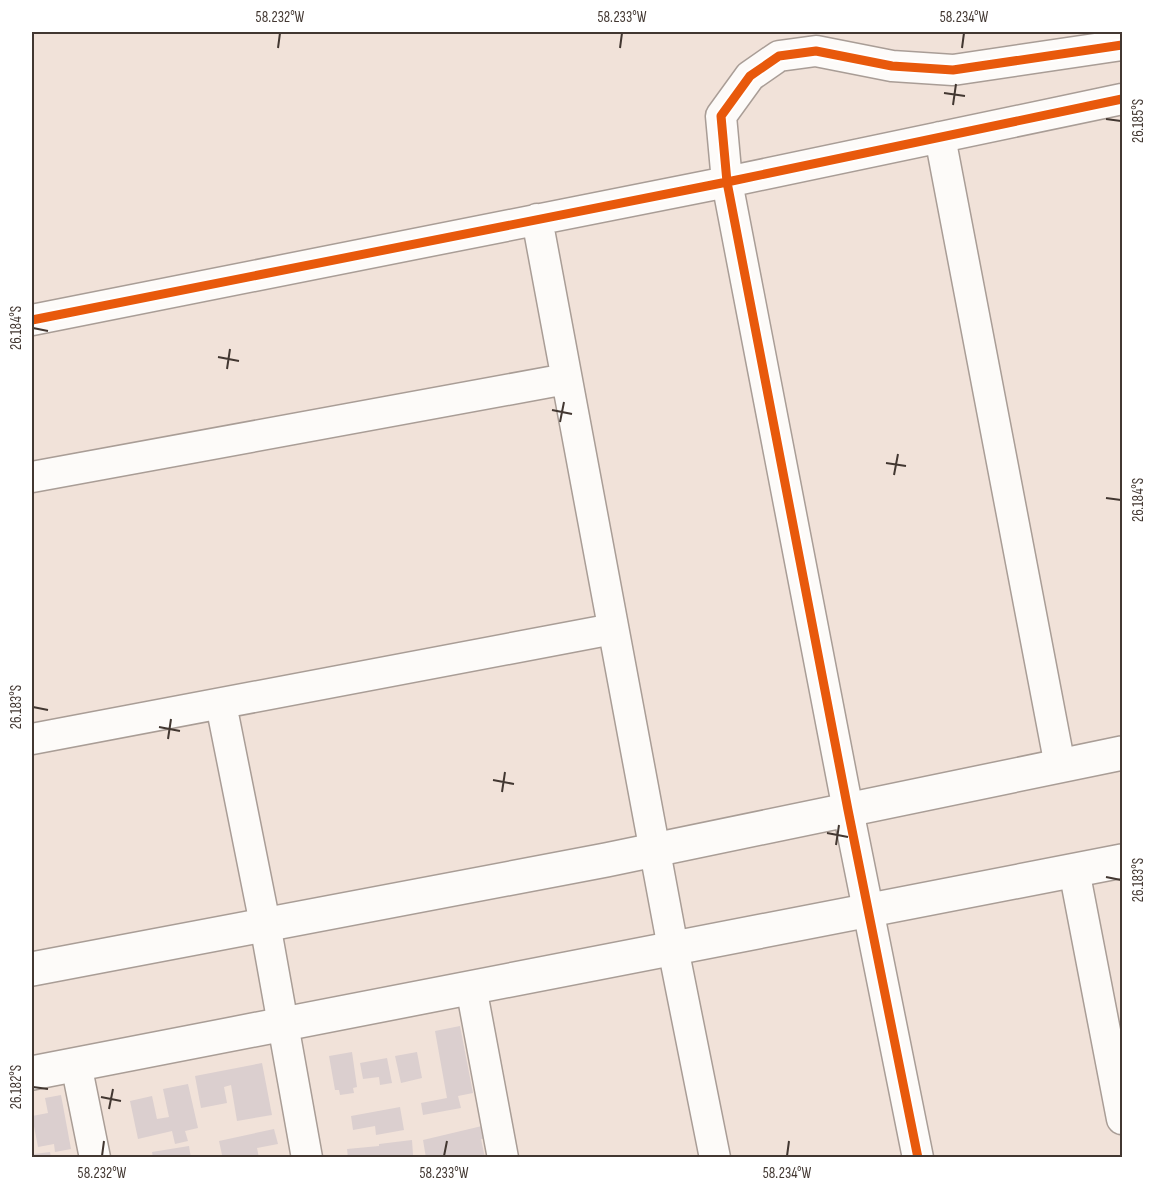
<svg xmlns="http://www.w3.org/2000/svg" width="1154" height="1189" font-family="'Sofia Sans Condensed',sans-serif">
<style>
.building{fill:#dbcfcf}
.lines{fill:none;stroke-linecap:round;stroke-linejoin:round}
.minor-casing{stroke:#a99d96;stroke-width:33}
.major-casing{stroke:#a99d96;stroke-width:36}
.minor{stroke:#fdfbf9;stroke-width:30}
.major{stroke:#fdfbf9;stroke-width:33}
.cycleway-casing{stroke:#fff;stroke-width:13}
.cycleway{stroke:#e8590c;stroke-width:9}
.ticks{fill:none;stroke:#423731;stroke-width:2}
.neatline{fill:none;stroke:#423731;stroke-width:2}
.ticks-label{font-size:15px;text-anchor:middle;fill:#423731}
</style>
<rect width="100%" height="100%" fill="#f1e2d9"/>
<!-- building -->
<path class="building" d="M460 1026 473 1093 458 1096 461 1108 423 1115 421 1103 447 1098 435 1031Z
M352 1052 357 1087 353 1088 354 1093 340 1095 339 1090H335L329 1056Z
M417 1052 422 1078 401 1083 395 1056Z
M387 1058 392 1083 380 1085 379 1077 363 1079 360 1063Z
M262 1063 272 1115 237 1121 231 1085 224 1087 227 1103 201 1108 195 1076Z
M188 1084 198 1128 185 1131 188 1141 175 1144 172 1131 138 1139 130 1101 152 1096 157 1119 169 1117 163 1089Z
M61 1095 71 1149 55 1152 54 1144 38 1147 32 1116 48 1113 45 1098Z
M400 1107 404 1130 376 1135 375 1126 353 1130 351 1116Z
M482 1126 485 1139H481L485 1158H426L423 1140Z
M274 1129 278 1144 257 1148 259 1158H216L222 1155 219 1141Z
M412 1140 413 1155 348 1158 347 1149 379 1146V1144Z
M189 1146 191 1158H153L152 1152Z
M50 1152 51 1158H35L34 1154Z"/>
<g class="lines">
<defs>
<path id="minor" d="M940 137 1060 766
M537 219 673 948 715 1158
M32 320 727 182 1122 99
M32 477 566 379
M221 704 265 924 307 1158
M32 739 613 629
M1074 870 1122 1119
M471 987 503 1158
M76 1064 95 1158
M918 1158 848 810 727 182 721 116 750 76 779 56 816 51 892 66 953 70 1122 45"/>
<path id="major" d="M32 969 606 860 1122 753
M32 1073 1122 861"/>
</defs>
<!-- minor casing -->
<use href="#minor" class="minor-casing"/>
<!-- major casing -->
<use href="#major" class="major-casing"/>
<!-- minor -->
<use href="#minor" class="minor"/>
<!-- major -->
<use href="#major" class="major"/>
<defs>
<path id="cycleway" d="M32 320 727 182 1122 99
M918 1158 848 810 727 182 721 116 750 76 779 56 816 51 892 66 953 70 1122 45"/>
</defs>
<!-- cycleway casing -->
<use href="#cycleway" class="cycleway-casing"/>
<!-- cycleway -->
<use href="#cycleway" class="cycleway"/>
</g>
<!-- ticks -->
<path class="ticks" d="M278 48 280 33M620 48 622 33M962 48 964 33M944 93 965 96M953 105 956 84M1106 119 1121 121M33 328 48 331M218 357 239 361M227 369 230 349M552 410 572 414M560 422 564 402M886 463 906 466M894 475 898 454M1106 498 1121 500M33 707 48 710M159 727 180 731M168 739 171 719M493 780 514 784M502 792 505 772M827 833 848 837M836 845 839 825M1106 877 1121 880M33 1087 48 1089M101 1097 121 1101M109 1109 113 1089M102 1156 104 1141M444 1156 447 1141M787 1156 789 1141"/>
<!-- border -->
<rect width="1154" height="1189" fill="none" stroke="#ffffff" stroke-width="66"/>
<rect x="33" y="33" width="1088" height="1123" class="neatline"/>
<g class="ticks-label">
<text x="280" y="22">58.232°W</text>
<text x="622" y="22">58.233°W</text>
<text x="964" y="22">58.234°W</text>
<text transform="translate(1138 121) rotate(-90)" y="5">26.185°S</text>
<text transform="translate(16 328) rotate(-90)" y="5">26.184°S</text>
<text transform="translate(1138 500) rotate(-90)" y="5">26.184°S</text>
<text transform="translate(16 707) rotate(-90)" y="5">26.183°S</text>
<text transform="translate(1138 880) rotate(-90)" y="5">26.183°S</text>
<text transform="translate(16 1087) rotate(-90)" y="5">26.182°S</text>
<text x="102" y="1178">58.232°W</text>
<text x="444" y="1178">58.233°W</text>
<text x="787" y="1178">58.234°W</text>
</g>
</svg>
